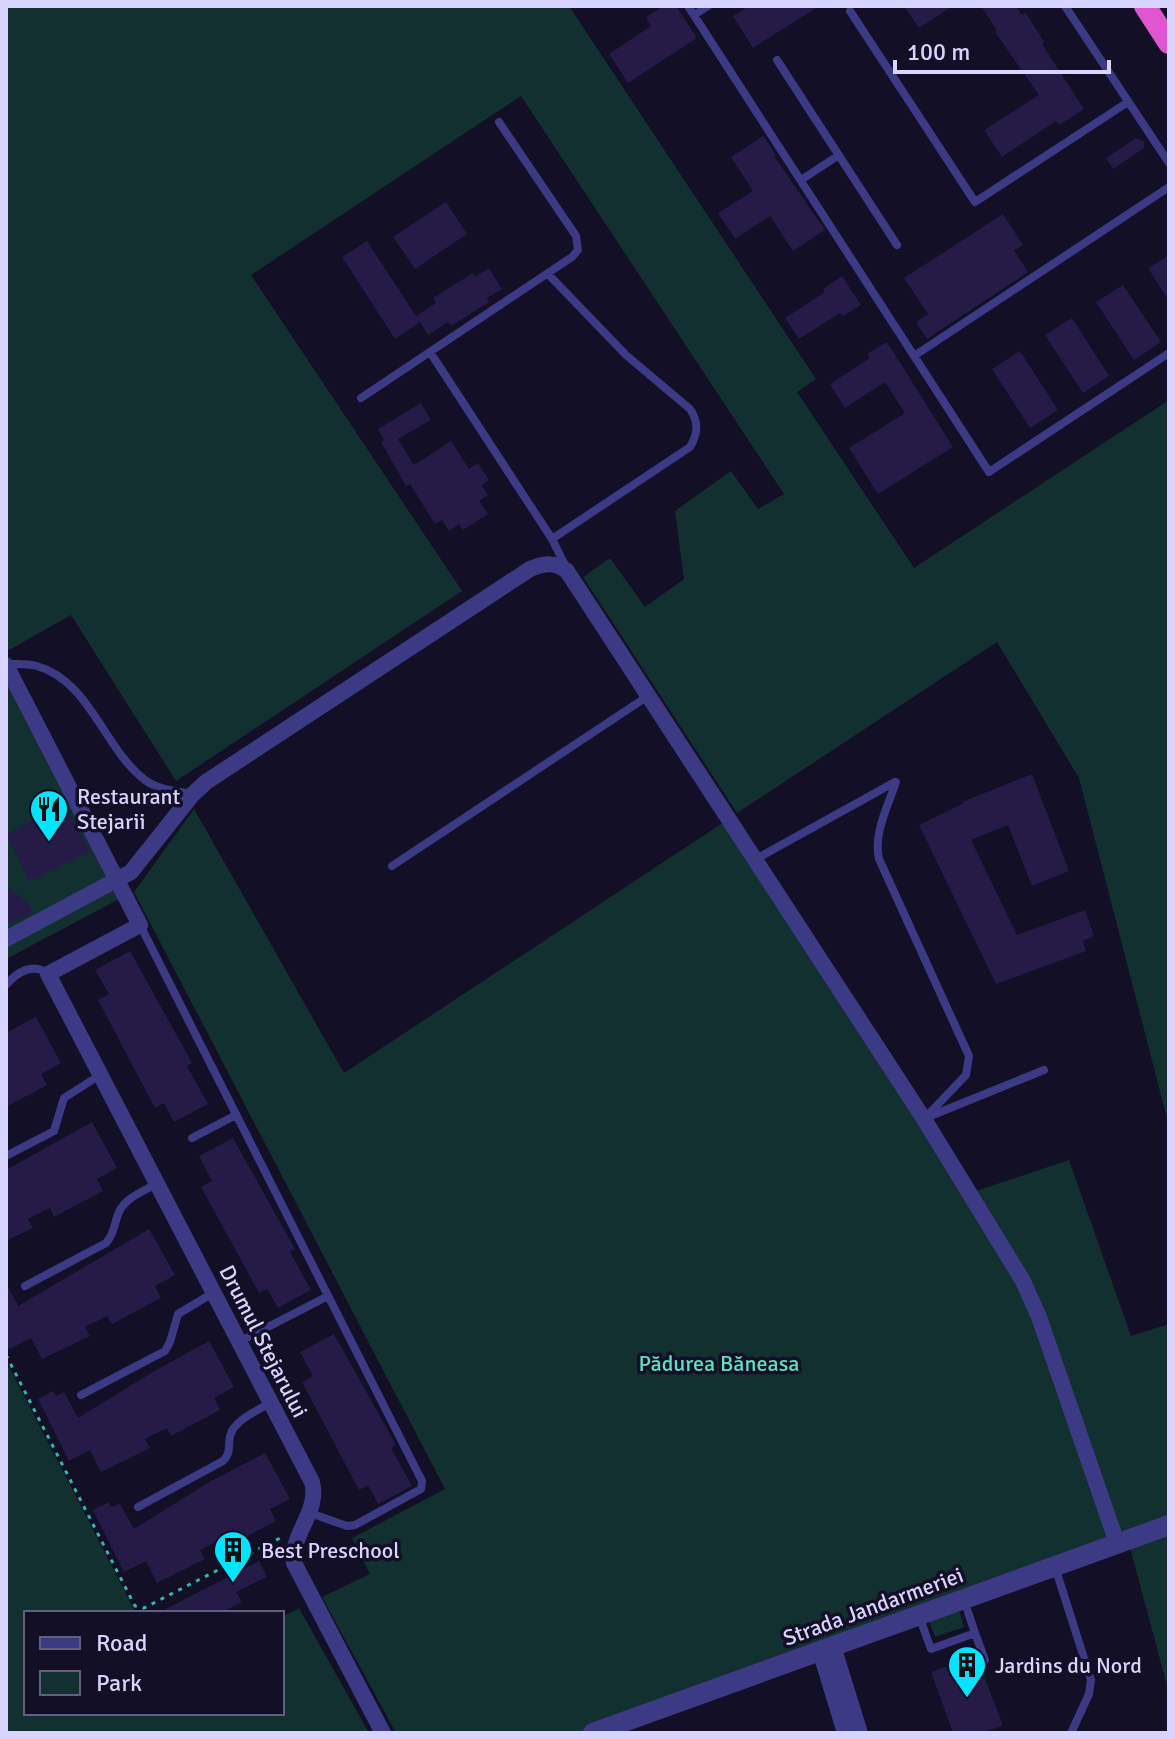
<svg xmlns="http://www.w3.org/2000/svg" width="1175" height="1739" font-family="Signika,sans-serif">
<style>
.green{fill:#12302f}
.building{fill:#241b47}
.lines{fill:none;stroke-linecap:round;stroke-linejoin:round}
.path{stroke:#2fb8b0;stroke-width:3;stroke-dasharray:4 6;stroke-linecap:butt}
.service{stroke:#3d3a85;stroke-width:8}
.minor{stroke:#3d3a85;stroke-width:16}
.tertiary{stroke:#3d3a85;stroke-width:20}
.trunk{stroke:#e055d1;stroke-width:22}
.labels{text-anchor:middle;stroke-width:7;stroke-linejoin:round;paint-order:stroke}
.poi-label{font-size:22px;fill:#d9d4ff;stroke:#130f26;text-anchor:start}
.street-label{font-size:22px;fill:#d9d4ff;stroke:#130f26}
.park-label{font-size:22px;fill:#5fe0c0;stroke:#130f26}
</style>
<rect width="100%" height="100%" fill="#130f26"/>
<!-- green -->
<path class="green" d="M6 6H569L816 379 797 392 914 568 1169 400V1126L1079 778 997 642 737 813 583 577 610 558 645 607 684 579 675 511 731 471 758 509 784 494 521 96 251 275 462 591 176 781 71 615 9 650 6 645Z
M6 682 123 897 6 959Z
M194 809 344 1073 730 818 970 1193 1069 1160 1131 1336 1169 1324V1693L1128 1540 592 1733H396L322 1597 370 1574 352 1538 445 1489 134 892Z
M6 1361 136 1613H26V1713H282V1617L299 1608 369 1733H6Z
M959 1610 964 1627 935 1637 929 1621Z"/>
<!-- building -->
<path class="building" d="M663 6H676L697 38 628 83 609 54 651 26 646 17Z
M749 6H819L753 48 733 16Z
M904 6H953L919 28Z
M981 6H1016L1022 15 1026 13 1044 42 1042 44 1084 109 1059 125 1056 121 1002 157 984 130 1039 95 995 32 997 30Z
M763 136 776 155 774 156 825 230 793 251 770 216 735 239 718 213 753 191 731 157Z
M1136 138 1144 141V148L1113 169 1106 158Z
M446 202 467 234 415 269 393 237Z
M1003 214 1023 245 1014 250 1028 272 927 339 916 322 928 314 904 278Z
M367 241 420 322 395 339 342 257Z
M1169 255V301L1148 268Z
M489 268 502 289 487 298 489 302 451 326 448 322 428 335 416 316 436 303 433 298 473 273 475 277Z
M842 276 861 305 843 316 840 313 799 339 785 318 825 292 823 289Z
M1123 285 1161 342 1134 360 1096 302Z
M1072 318 1109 376 1083 393 1045 335Z
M887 342 953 447 878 494 849 448 905 413 885 382 845 408 830 384 870 358 867 354Z
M1020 351 1058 410 1030 428 992 369Z
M421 403 431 420 398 439 414 465 451 441 469 469 478 463 489 480 482 485 488 495 479 501 488 514 463 530 459 524 449 531 442 520 435 524 410 484 406 486 381 442 384 440 378 429Z
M1032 774 1069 871 1032 886 1008 825 971 840 1017 935 1085 910 1094 936 1083 941 1086 951 996 984 919 825 964 803 962 802Z
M65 804 90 852 30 882 6 834Z
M6 886 27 902 33 912 12 923 6 921Z
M130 951 192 1063 187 1066 208 1104 174 1122 164 1103 155 1108 98 1000 109 994 95 970Z
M36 1017 61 1063 41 1074 47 1085 6 1107V1033Z
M92 1122 117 1168 97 1179 103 1191 54 1217 50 1208 28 1219 33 1228 6 1241V1170Z
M233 1138 295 1249 290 1252 311 1290 278 1308 267 1289 259 1293 201 1187 212 1181 199 1156Z
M149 1229 175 1275 155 1286 161 1298 112 1324 107 1316 85 1327 90 1336 42 1359 31 1338 9 1349 6 1342V1283L18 1306Z
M334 1334 396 1445 391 1448 412 1486 378 1504 368 1485 359 1490 302 1382 313 1376 300 1352Z
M209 1341 234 1387 214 1398 220 1410 171 1436 167 1428 145 1439 150 1448 101 1472 90 1450 69 1461 38 1399 53 1391 56 1396 64 1392 78 1418 156 1370Z
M265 1453 290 1499 270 1509 276 1521 227 1547 222 1539 200 1550 205 1559 157 1583 146 1561 124 1572 93 1510 109 1502 111 1507 120 1504 134 1529 211 1481Z
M259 1561 267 1577 236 1592 242 1602 220 1613H158Z
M976 1656 1003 1725 982 1733H953L931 1672Z"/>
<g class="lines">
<!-- path -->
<path class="path" d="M6 1355 135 1606 144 1608 284 1536"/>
<!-- service -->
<path class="service" d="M688 6 989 472 1169 353
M1065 6 1169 163
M850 11 975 202 1128 102
M694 15 708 6
M777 60 897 245
M801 180 839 155
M548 274 626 355 690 409C699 422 698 434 690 447L552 539
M430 352 552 539 566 567
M914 356 1169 187
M361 398 572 257 578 250 576 236 499 122
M6 664C16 664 27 663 37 666 90 681 104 749 145 780 158 790 177 791 192 794
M896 782C888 806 873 834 879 859L969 1056 966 1075 924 1119
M756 859 895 782
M392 866 648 696
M140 925 422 1481 421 1489 355 1525 347 1526 310 1513
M6 985C17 972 33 962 48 974
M928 1117 1044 1070
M192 1138 236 1115
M6 1156 54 1131 64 1098 100 1075
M25 1286 106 1243C115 1233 114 1223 119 1212 125 1198 144 1191 156 1184
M239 1342 328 1296
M81 1395 165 1351 170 1342 178 1314 213 1293
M138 1507 223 1461C231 1453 228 1447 230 1436 234 1420 257 1411 270 1403
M1055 1567 1091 1680 1089 1694 1071 1733
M919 1616 931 1649 975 1633 964 1600
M975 1633 985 1660"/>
<!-- minor -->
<path class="minor" d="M6 665 140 925 48 974 312 1482C320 1512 290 1534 294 1563L383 1733
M6 939 131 872 193 794 206 782 530 569C545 563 555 562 567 571L924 1119 1023 1281 1039 1317 1117 1543
M833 1646 860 1733
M820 1651 845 1733"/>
<!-- tertiary -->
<path class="tertiary" d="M593 1733 1169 1525"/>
<!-- trunk -->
<path class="trunk" d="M1145 6 1169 43"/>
</g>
<!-- icons -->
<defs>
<symbol id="restaurant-pin" viewBox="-11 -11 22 30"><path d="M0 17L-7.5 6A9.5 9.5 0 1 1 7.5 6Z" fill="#00e5ff" stroke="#130f26"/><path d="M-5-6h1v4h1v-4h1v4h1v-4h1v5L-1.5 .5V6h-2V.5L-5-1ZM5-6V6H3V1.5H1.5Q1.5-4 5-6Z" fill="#111"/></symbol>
<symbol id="building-pin" viewBox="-11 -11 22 30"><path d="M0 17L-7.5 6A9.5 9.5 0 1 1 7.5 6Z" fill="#00e5ff" stroke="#130f26"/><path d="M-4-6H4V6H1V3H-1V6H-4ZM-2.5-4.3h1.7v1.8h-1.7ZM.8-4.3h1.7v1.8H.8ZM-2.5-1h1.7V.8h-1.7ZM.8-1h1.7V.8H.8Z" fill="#111"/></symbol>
</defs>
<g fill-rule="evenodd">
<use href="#restaurant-pin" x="27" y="787" width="44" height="60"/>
<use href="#building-pin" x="211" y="1528" width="44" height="60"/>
<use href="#building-pin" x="945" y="1643" width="44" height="60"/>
</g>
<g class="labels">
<!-- poi labels -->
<g class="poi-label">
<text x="77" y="804">Restaurant<tspan x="77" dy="25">Stejarii</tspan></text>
<text x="261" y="1558">Best Preschool</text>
<text x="995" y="1673">Jardins du Nord</text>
</g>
<!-- street labels -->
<g class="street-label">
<text transform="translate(264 1341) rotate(63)" y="8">Drumul Stejarului</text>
<text transform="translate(873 1606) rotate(-20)" y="8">Strada Jandarmeriei</text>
</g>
<!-- park labels -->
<g class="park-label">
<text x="719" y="1371">Pădurea Băneasa</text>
</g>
</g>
<!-- border -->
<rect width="1175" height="1739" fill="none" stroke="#d9d4ff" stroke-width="16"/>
<!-- legend -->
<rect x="24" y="1611" width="260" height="104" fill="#130f26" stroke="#625e7d" stroke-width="2"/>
<rect x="40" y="1637" width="40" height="12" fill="#3d3a85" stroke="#625e7d" stroke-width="2"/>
<text x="96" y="1651" font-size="24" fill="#d9d4ff">Road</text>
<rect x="40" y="1671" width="40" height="24" fill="#12302f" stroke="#625e7d" stroke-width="2"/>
<text x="96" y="1691" font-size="24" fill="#d9d4ff">Park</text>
<!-- scale -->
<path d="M895 60v12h214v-12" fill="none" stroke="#d9d4ff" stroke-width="4"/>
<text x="907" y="60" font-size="24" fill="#d9d4ff" stroke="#130f26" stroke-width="6" paint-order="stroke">100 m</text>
</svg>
